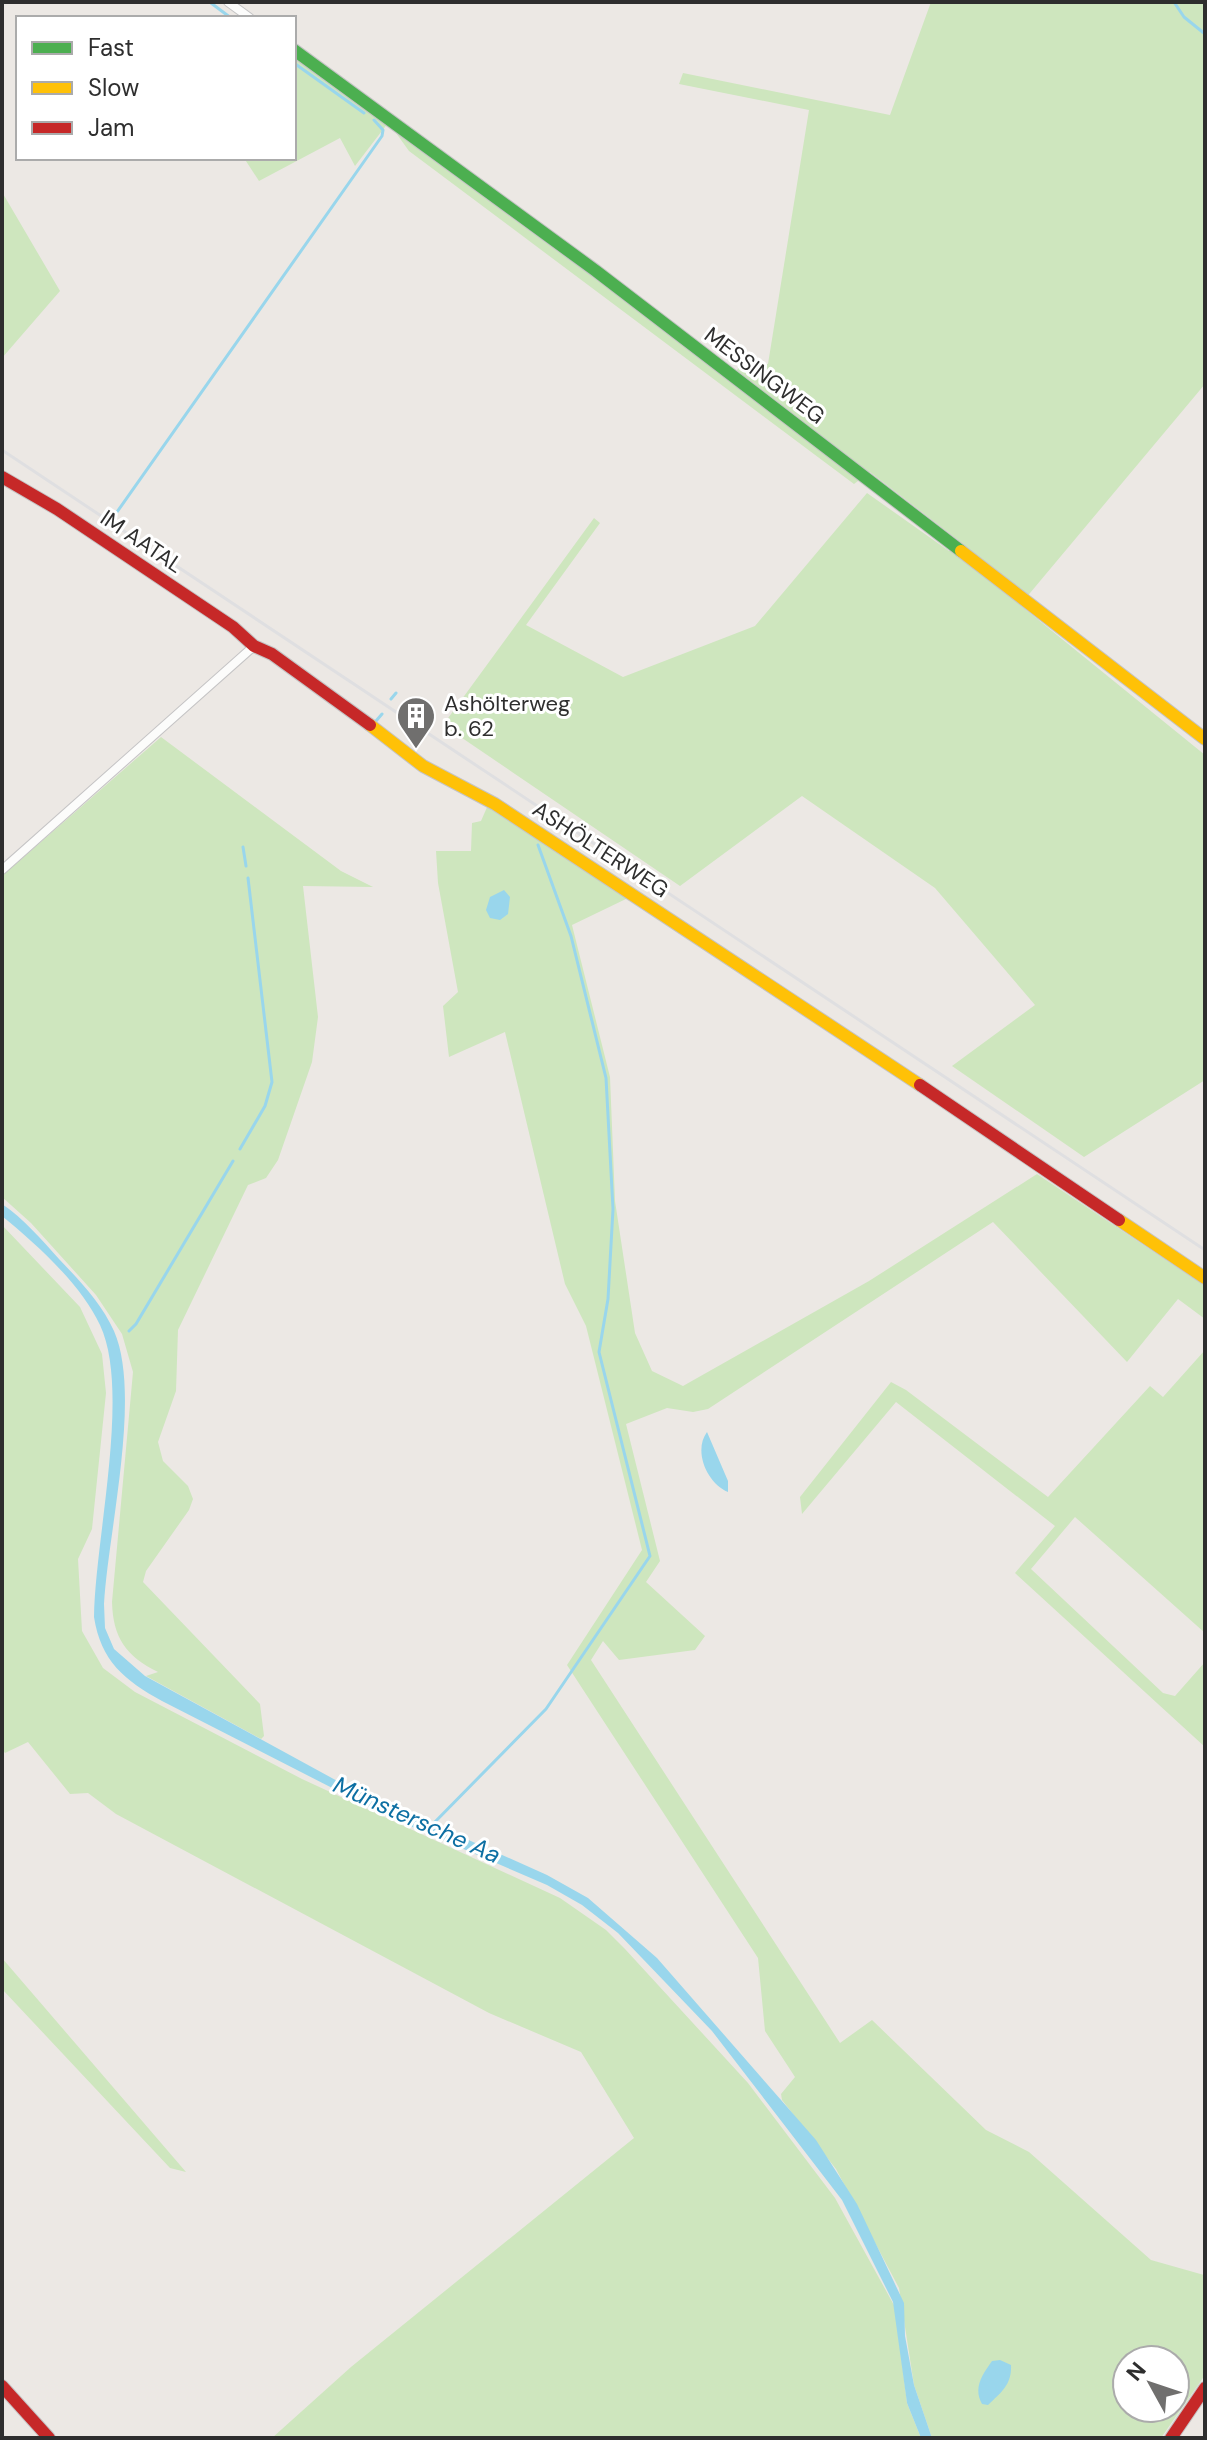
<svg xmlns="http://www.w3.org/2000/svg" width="1207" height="2440" font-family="'DM Sans',sans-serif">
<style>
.green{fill:#cee6be;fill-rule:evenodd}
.water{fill:#99d6ec}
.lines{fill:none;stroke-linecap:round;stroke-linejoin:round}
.stream{stroke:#99d6ec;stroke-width:3}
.street-casing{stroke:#c5c4c5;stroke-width:10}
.fast-casing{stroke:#c5c4c5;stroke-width:14}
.slow-casing{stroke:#c5c4c5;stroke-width:14}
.jam-casing{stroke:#c5c4c5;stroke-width:14}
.street{stroke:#fcfcfb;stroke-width:8}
.fast{stroke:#4caf50;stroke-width:12}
.slow{stroke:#ffc107;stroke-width:12}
.jam{stroke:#c62828;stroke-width:12}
.rail{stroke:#dfdfe1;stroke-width:3}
.labels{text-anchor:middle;stroke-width:6;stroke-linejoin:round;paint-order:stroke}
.street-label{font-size:22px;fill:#2e2e2e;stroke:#fff}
.poi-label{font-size:22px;fill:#2e2e2e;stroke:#fff;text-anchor:start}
.water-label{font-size:24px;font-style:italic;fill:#0d6fa3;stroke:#fff}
</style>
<rect width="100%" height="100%" fill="#ece8e4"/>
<!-- green -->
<path class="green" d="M931 2H1205V384L1020 605 1205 755V1080L1084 1157 952 1066 1035 1005 935 888 802 796 680 886 443 725 594 518 600 523 526 625 623 677 755 626 867 493 949 551 958 540 870 472 854 484 409 151 396 133 731 378 740 366 768 364 809 110 679 84 683 73 890 115Z
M294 55 388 123 355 166 340 138 259 181 244 158H294Z
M2 192 60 291 2 358Z
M161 737 341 871 373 887 303 886 318 1017 312 1062 278 1160 266 1178 248 1185 178 1330 176 1391 158 1442 163 1461 188 1486 193 1499 189 1510 146 1571 143 1582 260 1704 264 1736 261 1739 146 1676 158 1672C126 1656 113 1638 112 1602L133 1372 122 1334 96 1295 31 1223 2 1197V876Z
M488 805 628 898 572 925 610 1077 615 1201 635 1333 652 1371 683 1386 869 1281 1037 1174 1205 1286V1319L1178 1299 1127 1362 993 1222 708 1409 693 1412 667 1408 626 1424 660 1561 646 1582 705 1636 695 1650 619 1660 603 1641 591 1660 840 2043 872 2020 986 2130 1029 2152 1151 2260 1204 2275 1205 2375 1161 2438H932L914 2385 899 2288 836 2169 782 2100 781 2094 795 2077 765 2031 758 1958 567 1665 642 1550 586 1326 565 1284 505 1032 449 1057 443 1006 458 992 438 883 436 851H471L472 823 481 821ZM1127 2360H1175V2408H1127Z
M2 1225 80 1307 102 1354 106 1393 92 1529 78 1559 82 1631 103 1668 135 1692 302 1779 560 1898 606 1930 625 1949 748 2083 835 2198 895 2307 907 2403 921 2438H272L351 2367 634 2138 581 2052 489 2013 116 1814 88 1793 70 1794 28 1742 5 1753 2 1749Z
M1205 1350V1633L1075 1517 1031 1569 1163 1693 1175 1696 1205 1662V1747L1015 1573 1055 1526 896 1402 802 1514 800 1497 891 1382 906 1390 1048 1497 1150 1386 1163 1397Z
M2 1958 186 2172 170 2168 2 1989Z"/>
<!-- water -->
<path class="water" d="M504 890 510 897 508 914 500 920 490 918 486 910 490 897Z
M2 1204C24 1219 41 1239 59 1259 80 1281 102 1304 114 1331 142 1395 108 1532 104 1604L105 1628 114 1649 145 1676 341 1783 547 1875 588 1898 657 1958 816 2140 857 2204 904 2303 905 2336 914 2385 932 2438H921L907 2403 893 2302 842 2200 712 2031 618 1933 582 1905 547 1885 387 1816 162 1701C124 1680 101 1661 94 1617 95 1538 131 1391 100 1325 81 1284 36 1244 2 1216Z
M707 1432 728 1481V1492C707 1483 693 1451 707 1432Z
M1000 2360 1011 2365C1012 2384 1002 2392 988 2405L982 2404C973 2388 982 2375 992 2361Z"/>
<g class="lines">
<!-- stream -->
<path class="stream" d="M1174 2 1184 17 1205 34
M211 3 231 18
M294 63 364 113
M117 512 382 136 383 130 374 120
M391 699 396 693
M376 721 382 714
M243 847 246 866
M240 1149 265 1106 272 1082 248 878
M129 1331 136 1324 233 1161
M429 1828 546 1709 650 1556 599 1352 608 1299 613 1209 606 1078 571 936 538 845"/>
<defs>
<path id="street" d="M228 2 250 18
M2 870 254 646"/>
<path id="fast" d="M294 50 596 271 961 551"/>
<path id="slow" d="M961 551 1205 739
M370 725 423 766 495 804 920 1085
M1119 1220 1205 1278"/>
<path id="jam" d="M2 477 57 509 233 627 254 646 272 654 370 725
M920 1085 1119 1220
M2 2386 49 2438
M1171 2438 1205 2388"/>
</defs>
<!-- street casing -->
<use href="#street" class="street-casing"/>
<!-- fast casing -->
<use href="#fast" class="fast-casing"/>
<!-- slow casing -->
<use href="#slow" class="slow-casing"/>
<!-- jam casing -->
<use href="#jam" class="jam-casing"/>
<!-- street -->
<use href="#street" class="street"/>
<!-- fast -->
<use href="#fast" class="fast"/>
<!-- slow -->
<use href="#slow" class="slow"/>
<!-- jam -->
<use href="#jam" class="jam"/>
<!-- rail -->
<path class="rail" d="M2 450 1205 1250"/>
</g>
<!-- icons -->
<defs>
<symbol id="building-pin" viewBox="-11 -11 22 30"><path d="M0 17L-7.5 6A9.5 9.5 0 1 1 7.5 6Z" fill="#706f6e" stroke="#fff"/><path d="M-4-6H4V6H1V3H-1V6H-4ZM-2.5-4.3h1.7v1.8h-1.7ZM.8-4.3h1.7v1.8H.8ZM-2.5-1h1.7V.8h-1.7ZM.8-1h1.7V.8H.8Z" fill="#fff"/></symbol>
</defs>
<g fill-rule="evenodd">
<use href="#building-pin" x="394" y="694" width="44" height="60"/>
</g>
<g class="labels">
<!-- street labels -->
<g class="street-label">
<text transform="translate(765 375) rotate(37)" y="8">MESSINGWEG</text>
<text transform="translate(142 541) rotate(34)" y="8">IM AATAL</text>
<text transform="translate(601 849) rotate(33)" y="8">ASHÖLTERWEG</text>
</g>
<!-- poi labels -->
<g class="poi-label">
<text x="444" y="711">Ashölterweg<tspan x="444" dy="25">b. 62</tspan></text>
</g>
<!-- water labels -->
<g class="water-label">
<text transform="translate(417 1820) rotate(24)" y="8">Münstersche Aa</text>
</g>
</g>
<!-- border -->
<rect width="1207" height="2440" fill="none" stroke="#2e2e2e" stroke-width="8"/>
<!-- legend -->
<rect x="16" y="16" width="280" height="144" fill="#ffffff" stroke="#ababab" stroke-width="2"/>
<rect x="32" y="42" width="40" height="12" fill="#4caf50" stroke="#ababab" stroke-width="2"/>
<text x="88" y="56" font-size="24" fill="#2e2e2e">Fast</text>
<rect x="32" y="82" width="40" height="12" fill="#ffc107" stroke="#ababab" stroke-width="2"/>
<text x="88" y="96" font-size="24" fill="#2e2e2e">Slow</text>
<rect x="32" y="122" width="40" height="12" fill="#c62828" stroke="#ababab" stroke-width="2"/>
<text x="88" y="136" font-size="24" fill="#2e2e2e">Jam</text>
<!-- north arrow -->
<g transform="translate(1151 2384) rotate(310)"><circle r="38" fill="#ffffff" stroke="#ababab" stroke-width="2"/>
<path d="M0-6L14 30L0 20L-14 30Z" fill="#706f6e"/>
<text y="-12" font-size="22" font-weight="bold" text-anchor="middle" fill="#2e2e2e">N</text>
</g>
</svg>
